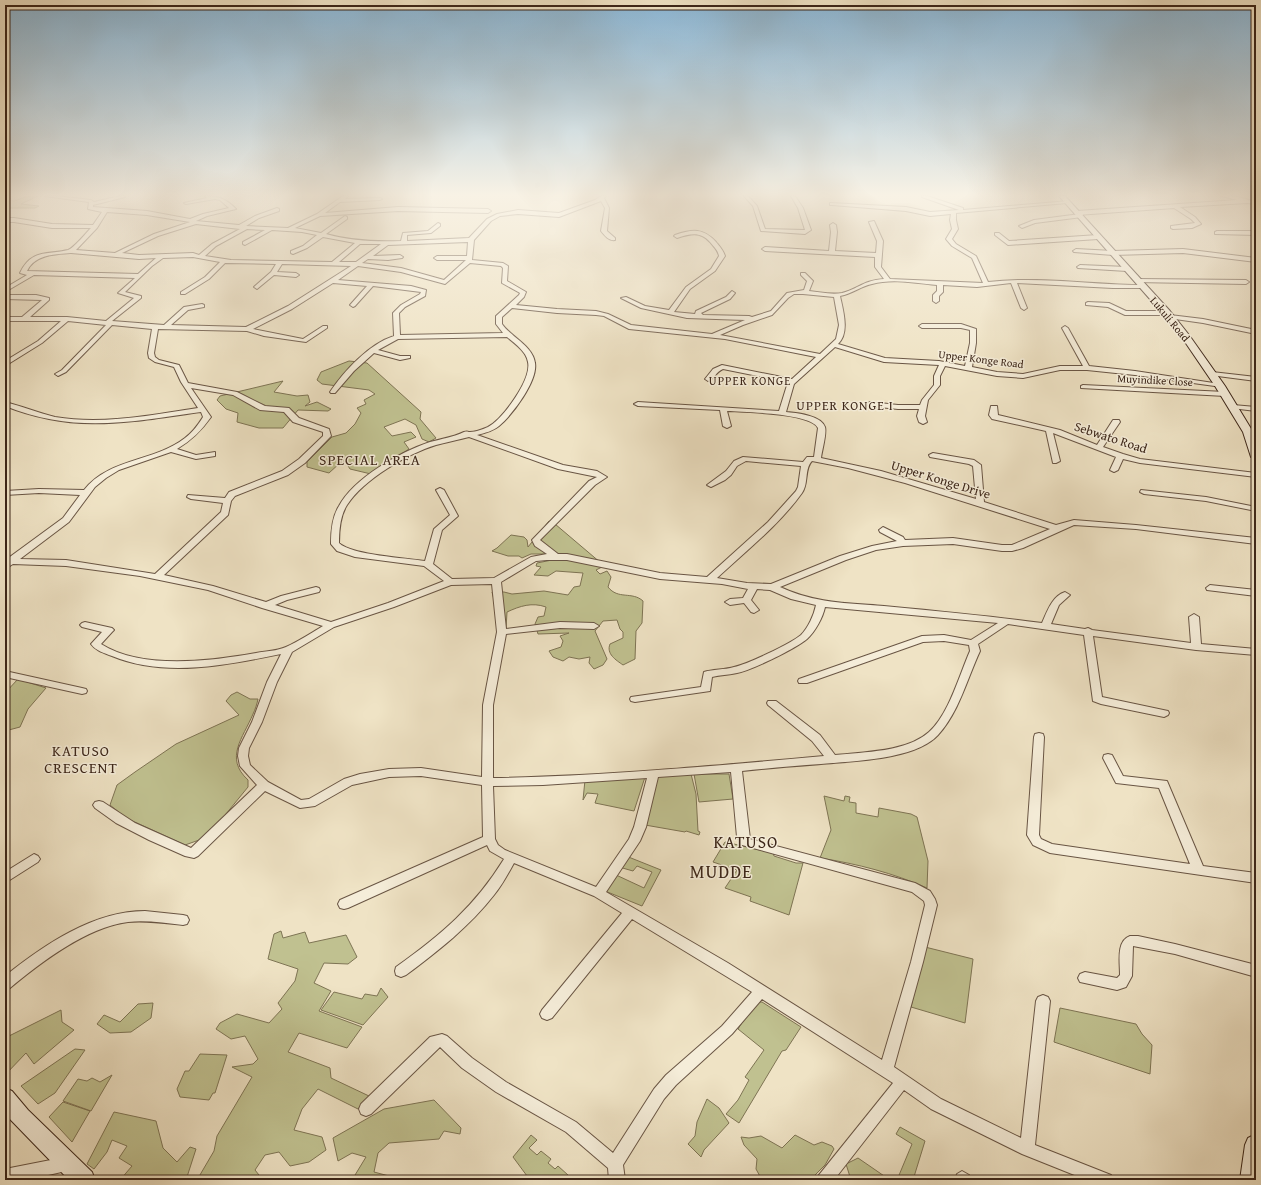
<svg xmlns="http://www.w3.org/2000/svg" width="1261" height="1185" font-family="'Gentium Book Plus',serif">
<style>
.green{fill:#c0c190;stroke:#7e7454}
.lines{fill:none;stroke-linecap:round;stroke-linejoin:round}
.street-casing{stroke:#695544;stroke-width:2}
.secondary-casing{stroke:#3c2619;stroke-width:2}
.street{fill:#f5edd9;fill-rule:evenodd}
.secondary{fill:#f5edd9;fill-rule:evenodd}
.labels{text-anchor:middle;stroke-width:3;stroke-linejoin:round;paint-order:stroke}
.far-street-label{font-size:11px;fill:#3c2619;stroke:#f5edd9}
.far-neighbourhood-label{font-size:12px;letter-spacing:1px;fill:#3c2619;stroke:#f5edd9}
.far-quarter-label{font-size:13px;letter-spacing:1px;fill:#3c2619;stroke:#f5edd9}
.street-label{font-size:13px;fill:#3c2619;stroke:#f5edd9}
.quarter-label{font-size:15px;letter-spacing:1px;fill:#3c2619;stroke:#f5edd9}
.near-neighbourhood-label{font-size:17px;letter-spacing:1px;fill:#3c2619;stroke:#f5edd9}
.near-quarter-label{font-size:18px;letter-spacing:1px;fill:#3c2619;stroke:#f5edd9}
</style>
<rect width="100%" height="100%" fill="#efe3c5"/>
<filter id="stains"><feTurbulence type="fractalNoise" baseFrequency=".005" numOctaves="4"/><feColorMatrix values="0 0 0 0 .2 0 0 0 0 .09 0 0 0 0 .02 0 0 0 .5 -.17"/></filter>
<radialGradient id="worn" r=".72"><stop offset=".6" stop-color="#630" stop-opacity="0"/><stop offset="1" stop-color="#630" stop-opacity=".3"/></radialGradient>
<!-- green -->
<path class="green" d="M28 196H38L21 204 39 206 35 208H5V200L14 201Z
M349 361 367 363 421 412 420 419 436 438 429 442 422 439 416 425 405 419 384 427 392 436 411 432 416 437 404 442 409 449 371 474 350 469 345 461 341 462 329 473 307 467V462L332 437 346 433 355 424 361 413 357 408 366 404 364 400 375 394 369 390 322 384 317 380 321 372Z
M283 381 274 392 297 396 308 395 310 402 305 406 317 402 331 409 328 411 298 410 283 428H259L237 422 238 413 226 409 217 400 220 396Z
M549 521 555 524 601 563 602 567 596 570 600 574 607 571 611 577 608 587C618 600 632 591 643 601L642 623 636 631 635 659 623 665C616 660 606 654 610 644L623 638V632L620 629 617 620 603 621 595 631 607 659 603 665 594 669 589 663 590 657 579 659 569 657 563 661 553 657 549 651 561 647 563 641 560 636 569 633 538 634 535 624 538 617 544 616 546 607C532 602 520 606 507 612L506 629 497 626 496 607 492 592H504L512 594 544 591 568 595 574 587 580 586 583 573 556 571 548 576 534 575 541 567 536 566 537 563 552 560 545 554H531L522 558 519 556H508L492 551 497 548 511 535 524 537 527 540 528 547Z
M18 679 46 688 28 709 20 727 5 731V693Z
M237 692 250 699H258C257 704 255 710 253 714 243 738 224 758 248 780V787L221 820 202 839 185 845 126 818 110 805 117 785 135 772 176 744 239 715 226 701 231 695Z
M691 774 696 794 698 831 700 832 699 835 686 831 685 832 645 825 656 775Z
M694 774H729L733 799 699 802Z
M645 777 634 811 595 803 598 794 587 793 583 800 585 780Z
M824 796 844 801 845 796 850 797 849 802 856 803V813L878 817 879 808 911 814 917 817 928 861 927 888C893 873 858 864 820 858L831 830Z
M725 842 773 853 774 856 796 863H803L789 915 750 901 751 897 725 888 737 870 713 862Z
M626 856 661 870 642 906 605 891 614 874 644 888 652 872 637 866 633 871 619 867Z
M281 931 283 938 305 932 309 943 346 935 357 957 348 964 324 963 314 983 331 991 319 1011 362 1027 347 1048 299 1033 288 1052 330 1068 331 1078 369 1096 358 1109 318 1089 302 1109 294 1130 322 1137 326 1150 309 1162 290 1166 279 1152 265 1155 255 1170 263 1180H197L214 1151 217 1136 252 1077 232 1067 253 1064 258 1059 245 1036 231 1039 216 1029 220 1023 237 1014 269 1023 282 1009 278 1003 295 981 298 969 268 959 274 934Z
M925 947 973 959 965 1023 911 1007Z
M381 988 388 997 363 1025 321 1010 334 992 362 999 365 994 377 996Z
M755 1002H762L801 1027 786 1050 782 1051 739 1123 726 1114 738 1100 749 1080 745 1077 764 1050 738 1029Z
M153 1003 151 1018 131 1032 110 1033 97 1024 104 1015 120 1022 138 1004Z
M1060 1008 1136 1024 1142 1034 1152 1045 1150 1074 1054 1042Z
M61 1010 62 1022 74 1030 34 1064 26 1053 5 1075V1038Z
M75 1049 85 1050 55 1093 38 1104 21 1086Z
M200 1054 227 1055 215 1093H213L209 1100 180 1097 177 1089 185 1071H189Z
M112 1075 91 1111 63 1101 78 1079 87 1081 92 1078 100 1082Z
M707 1099 719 1108 729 1123 704 1150 701 1157 688 1144 695 1136 697 1122Z
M434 1100 461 1128 460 1134 444 1131 439 1139 389 1143 378 1153 374 1172 404 1180H352L366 1157 352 1153 338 1161 333 1138 384 1109Z
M63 1102 90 1111 72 1142 49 1117Z
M114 1112 156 1121 163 1148 177 1162 190 1147 196 1149 186 1180H120L132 1166 119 1158 127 1146 112 1140 107 1152 94 1169 87 1164Z
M900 1127 925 1141 913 1180H897L912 1144 896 1134Z
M531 1135 537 1140 529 1148 537 1155 541 1151 551 1159 548 1163 555 1169 558 1166 568 1175 565 1178 567 1180H530L513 1157Z
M795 1135 814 1145 822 1142 832 1146 834 1149 825 1165 810 1180H762L756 1169 757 1159 744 1145 741 1137 749 1138 761 1136 782 1148Z
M858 1158 890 1180H851L846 1164Z"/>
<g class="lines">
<defs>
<path id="street" d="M45 196H56L91 200 94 202 120 196H125V197L93 205V207L147 211 190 219 203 214 229 208 220 200 215 199 186 204 184 203 207 198 205 196C219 196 226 199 236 209L207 216 196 221 239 225 255 216 277 208 279 209V211L259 218 246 226 288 228 317 214 343 196H348L345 199 380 198 382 199 380 200 340 202 325 213 398 207 488 209 491 211 488 213 398 211 320 216 295 228 321 233 345 216 347 217V219L326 234C351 241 376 242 401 241L403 233 428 231 438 223 440 224V226L431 233 407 235V241L469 238 487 219 497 214 518 210 559 213 595 200 601 196H606L604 198 609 208 607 231 615 238V240C609 241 605 236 601 231L605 208 601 201 559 217 518 214 500 216 491 221 474 240 472 260 503 263 508 266 507 281 526 292 524 297 516 305 557 309 596 311 608 314 631 325 712 334 745 320 687 318 641 308 621 298 626 297 645 306 669 310 686 287 711 269 719 256C718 250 714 247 710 242 700 231 690 234 677 238L674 236 675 235C693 229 703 228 716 242 720 247 723 250 725 256L715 271 690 289 674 312 695 314 696 311 726 297 732 291 735 293 730 299 701 313 703 315 749 316 752 317 771 311 787 293 804 290 807 281 801 275V273H805L813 281 809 291C820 292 831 295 842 293 858 289 864 280 884 279L875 267V257L765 251 762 249 765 247 829 251 831 232 830 225 833 223 836 225 837 232 835 251 876 253 877 241 869 222 874 221 883 241 881 267 890 279 983 283 972 258 952 246 946 239 952 229 950 220 951 214 930 216 906 211 832 205H830V203L906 207 930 212 959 210 922 197V196H927L963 208V210L1069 201V202L1067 203 956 213V220L958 229 952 239 956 244 976 256 988 282C1040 276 1091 285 1143 285L1146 287 1145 288H1113L1017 283 1027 308 1024 310 1021 308 1011 283 977 287 943 285V292L939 296V301L936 303 933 301V295L937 291V285C916 283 892 278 872 284 861 286 852 294 840 296 843 310 850 333 838 344L885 358 939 361 965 366 970 343V330L961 328H922L919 326 922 324H961L976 329V343L972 367 997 372 1023 374 1060 366H1083L1062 328 1065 326 1068 328 1089 366 1135 371 1220 384 1222 385V387L1135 375 1087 370H1060L1023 378 997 376 945 366 940 376V385L928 400 925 416 927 422 923 424 919 422 917 416 919 409H898L870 406 866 404 870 402 898 405H920L922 400 934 385V376L939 365 884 362 835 347 794 384 786 412C796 413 821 415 825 427 827 433 822 450 821 458L881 471 976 499 973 466 969 464 930 457 929 455 933 453 974 460 981 465 984 502 1056 525 1074 520 1136 525 1256 538V544L1136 529 1074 525 1023 548 1012 551H1002L953 544 903 546 876 550 846 560 780 587C814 603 847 603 884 606 937 611 990 616 1042 623 1047 612 1052 596 1065 592L1070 595 1059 605 1051 624 1085 629 1088 628 1092 630 1191 643 1189 617 1194 614 1199 617 1201 644 1256 649V655L1196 650 1093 636 1102 697 1168 711 1169 713 1168 715 1164 717 1101 704 1093 701 1084 635 1008 624 978 644 980 651C967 679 959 712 938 735 915 760 852 761 821 764 795 766 768 768 742 771L750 839 915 883 930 891 935 899 937 905 923 962 894 1067 941 1099 1021 1138 1036 1001 1038 997 1043 995 1048 997 1050 1001 1035 1145 1111 1175 1114 1180H1087L1022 1154 931 1109 904 1090 834 1180H816L819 1175 893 1083 762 999 732 1034 676 1085 664 1099 623 1165 625 1180H609L608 1168 566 1132 496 1092 462 1068 440 1047 371 1114 366 1116 361 1114 359 1109 361 1104 430 1037 442 1034 447 1036 472 1058 506 1082 576 1122 613 1153 654 1089 666 1075 722 1026 752 992 632 919 552 1018 547 1020 542 1018 540 1014 542 1010 622 913 594 896 514 863C508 874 502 885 494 895 470 926 438 951 406 975L401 977 396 975 395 971 396 967C441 935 475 906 504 859L490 851 487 845 348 908 344 909 340 908 338 904 340 900 483 837 482 785 421 776 389 777 352 785 315 806 300 808 265 791 198 856 194 858 185 856 149 840 116 823 95 808 93 805 95 802 99 801 103 802 135 823 191 848 257 785 240 766 238 756 239 748 252 722 267 682 281 654C227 665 165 678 112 656 104 653 96 651 91 644L102 632 82 627 80 625 82 623 85 622 112 628 114 630 112 632 101 644C142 670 211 661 256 653 266 651 277 651 286 647 299 641 311 633 323 626L262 608 208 590 140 576 66 566 13 564 5 569V562L7 559 63 518 80 495 39 493 5 495V491L39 489 84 490C109 458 154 462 185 438 193 432 198 425 203 417L201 412C128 422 76 434 5 406V402C22 406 38 413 55 417 103 425 151 415 198 408L181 382 174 367 155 362 149 358 148 353 152 329 112 325 66 372 58 376 55 374 62 370 106 325 68 321 42 343 5 366V361L38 341 61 321H5V317H22L42 300 5 299V295H36L49 298V300L30 317H67L106 321 134 298 118 293 135 278 34 275 5 292V288L27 275 20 273C31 249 47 255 68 250 74 248 86 233 91 228H52L14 222H5V218H14L52 224 93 225 102 212 88 209 89 202ZM107 212 147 215 190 222 154 234 115 253 76 250 97 228ZM196 224 240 229 212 244 199 255 193 253 139 255 122 253 158 236ZM247 229 265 230 243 242V244L245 245 272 230 302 232 317 235 303 246 291 251V253L293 254 307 248 323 237 355 243 332 262 231 260 205 256 216 246ZM468 242 467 256H437L434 258 437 260H466L444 280 401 268 362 263 368 259 388 260 402 258 403 257 400 255 373 256 388 245ZM360 244H381L356 262H339ZM71 253 139 259 156 258 138 274 27 271C34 255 55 254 71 253ZM193 257 220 262 205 277 181 292V294H185L209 279 225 263 276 264 271 272 255 286 254 287 257 289 274 275 296 277 299 275 296 273 277 272 282 264 351 266 288 306 246 327 171 325 188 310 204 307V305L202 304 184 307 164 325 112 321 141 298V296L125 292 152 266 163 258ZM470 263 501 266 503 268 502 283 520 293 519 295 496 316V324L503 333 400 335 399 313 405 307 425 296 426 290 411 286 338 280 358 266 401 272 445 284ZM333 283 367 286 350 305 353 307 355 306 373 286 421 292 420 294 401 305 393 313 394 336C369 344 344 371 330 392L331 393H335L354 371 374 353 400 360 410 358V356H400L378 350 398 339 507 337C515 344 526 351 528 362 532 379 503 419 488 427 483 429 476 432 470 432 467 432 468 431 464 432 454 437 441 439 430 442 400 452 354 478 339 506 332 517 331 531 331 544L337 551 355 557 424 566 444 581 388 603 331 622 275 605 287 600 319 592 320 590 319 588 316 587 281 596 266 602 213 586 164 575 228 515 231 501 235 496 288 475 305 463 331 436 329 429 299 418 289 408 265 406 237 392 188 383 179 365 159 360 155 357 154 353 158 329 247 331 264 336 306 342 327 328V326H323L303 339 253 329 292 309ZM794 294H803L834 297 839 325 836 339 820 354 720 335 743 325 772 315 788 298ZM512 308 557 313 596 315 604 316 629 329 725 339 816 357 792 379 722 365 713 369 705 379 708 381C714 379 716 372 723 369L788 382 779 411 638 402 634 404 638 406 720 410 723 426 727 428 731 426 727 411C744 412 811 413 818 428L814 457H807L803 462 743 457 734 461 726 471 707 485 711 487 725 480 731 475 737 466 746 461 801 466 798 487 796 491 768 522 707 577 660 573 567 554H558L540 540 595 485 607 477 597 471 563 465 477 435C485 433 493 431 499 426 512 415 538 381 535 363 533 346 511 337 502 324V317ZM191 388 233 395 260 410 284 412 293 422 323 432V436L299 459 282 471 229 492 225 498 188 495 187 497 191 499 223 503 221 512 155 574 66 560 20 559 69 522 95 487 106 478 119 470 171 452 196 459 215 456V452L196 455 177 449C192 440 201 431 211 417ZM469 437 558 469 597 477 589 481 532 540 535 546 547 554 531 557 494 578 452 579 433 564 442 530 458 516 444 490 440 488 436 490 450 515 434 529 425 561C406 558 351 555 339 543 339 531 340 516 347 505 364 479 407 454 436 445 447 442 458 440 469 437ZM812 461 848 468 905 483 1050 529 1012 545H1002L953 538 905 540 903 537 883 527 879 530 880 532 897 541 872 546 840 556 771 584 747 583 717 578C746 551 779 525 802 493 809 483 804 469 812 461ZM547 560H567L660 579 722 584 748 589 743 598 730 599 725 602 730 605 744 603 751 612 754 613 759 610 751 600 757 589 770 590 791 599 816 605C814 615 808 628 801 635 790 644 748 664 734 667 724 670 713 669 704 672L701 687 631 697 630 699 631 701 635 702 710 691 712 677C720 675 728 675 737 673 752 670 795 649 807 639 815 632 823 617 825 607L998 623 971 640 944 635 922 636 799 679 798 681 799 683H807L923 642 944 641 969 645 970 651C959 676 949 714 929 732 907 752 864 752 835 755L820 735 776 701H768L767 703 768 705 812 741 824 756C714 766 603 776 493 778V705L506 634 560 628 594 629 599 626 594 623 560 622 506 629 501 582 536 561ZM492 584 497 632 483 705 482 777 421 768 389 769 360 774 344 779 309 799 301 800 268 782 250 765 248 756 249 748 262 722 277 682 292 652 334 627 394 607 451 585ZM731 772 737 837 742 845 912 892 924 901 925 905 911 962 882 1060 728 963 606 892 640 841 646 827 658 777ZM647 778 634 827 629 839 596 887 505 850 498 845 495 839 493 786 543 785Z
M744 196H748L757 206 765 229 804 230H805L798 208 791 196H795L803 208 811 230 805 234 761 231 753 206Z
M1222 196C1232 194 1245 199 1256 202V204L1247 203 1180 207 1195 217 1201 224 1192 228 1173 229 1171 228V226L1195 223 1191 219 1174 208 1077 215 1074 213 1077 211 1237 200Z
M1080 214 1082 215V217L1035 223 1022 228 1019 226 1034 220Z
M1217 231H1256V235L1215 234V232Z
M995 233H999L1009 241 1098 235 1101 237 1098 239 1008 245 995 235Z
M1076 249 1113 251 1183 249 1256 258V262L1183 253 1113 255 1074 252 1073 251Z
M1080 265 1127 267 1130 269 1127 271 1078 268 1077 267Z
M1137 279 1246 280 1249 282 1246 284 1135 282V280Z
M1088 302 1109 303 1126 311H1167L1170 313 1167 315H1125L1108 307 1086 305V303Z
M1170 315 1203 319 1256 330V334L1203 323 1168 318 1167 317Z
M1212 372 1256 377V381L1210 375V373Z
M1083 385 1225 392 1228 394 1225 396 1081 388V386Z
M1233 405 1256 407V411L1231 408V406Z
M991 406H997L998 415 1060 430 1097 445 1113 420H1119L1120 422 1103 447 1123 454 1140 459 1256 473V477L1140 463 1123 459 1118 470 1114 472 1110 470 1116 457 1053 433 1060 461 1056 463H1053L1046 431 992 419 989 415Z
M1245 430 1256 431V435L1245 434Z
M1141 490 1206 497 1256 507V511L1206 501 1144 494 1140 492Z
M1210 585 1256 590V596L1207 590 1206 588Z
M5 671 82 688 86 689 87 691 86 693 82 694 5 677Z
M1039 733 1043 734 1044 737 1039 835 1041 839 1052 844 1190 864 1159 788 1116 783 1103 758 1104 755 1108 754 1112 755 1123 776 1167 781 1203 866 1256 873V883L1050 853 1033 845 1027 835 1034 737 1035 734Z
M34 854 38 856 40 859 38 862 5 883V872Z
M145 911 183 915 187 916 189 920 187 924 183 925C165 923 146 920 128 922 87 927 41 962 10 988L5 990V976C44 945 93 911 145 911Z
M1130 936H1138L1175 944 1256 965V977L1175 954 1133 946 1132 976 1126 987 1117 990 1080 982 1078 978 1080 974 1085 972 1117 978 1120 975C1120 962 1116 941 1130 936Z
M66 1157 71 1159 73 1164 71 1169 66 1171 26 1180H5V1169Z
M962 1171 969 1175 972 1180H955L957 1174Z"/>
<path id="secondary" d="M1059 196H1065L1170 311 1189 335 1225 386 1253 432 1256 440V460L1251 457 1243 432 1215 386 1183 339 1164 315Z
M5 1088 12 1091 28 1110 92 1172 95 1180H69L5 1114Z
M1256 1134V1180H1240L1245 1145 1248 1138Z"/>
</defs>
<!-- street casing -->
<use href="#street" class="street-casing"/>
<!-- secondary casing -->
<use href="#secondary" class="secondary-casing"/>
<!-- street -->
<use href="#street" class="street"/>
<!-- secondary -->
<use href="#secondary" class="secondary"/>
</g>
<!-- sky -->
<linearGradient id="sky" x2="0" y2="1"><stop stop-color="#8ab7d7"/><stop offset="0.54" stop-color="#f8f2e5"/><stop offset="1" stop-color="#f8f2e5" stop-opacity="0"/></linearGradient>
<rect width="1261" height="361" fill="url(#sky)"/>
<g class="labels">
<!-- far-street labels -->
<g class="far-street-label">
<text transform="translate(1170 319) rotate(50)" y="4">Lukuli Road</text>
<text transform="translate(981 359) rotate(7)" y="4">Upper Konge Road</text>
<text transform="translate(1155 380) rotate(3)" y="4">Muyindike Close</text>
</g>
<!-- far-neighbourhood labels -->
<g class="far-neighbourhood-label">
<text x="750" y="385">UPPER KONGE</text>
</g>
<!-- far-quarter labels -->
<g class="far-quarter-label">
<text x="845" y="410">UPPER KONGE I</text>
</g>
<!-- street labels -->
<g class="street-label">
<text transform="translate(1111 437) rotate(18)" y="5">Sebwato Road</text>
<text transform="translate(941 479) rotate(17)" y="5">Upper Konge Drive</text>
</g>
<!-- quarter labels -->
<g class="quarter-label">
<text x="370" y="465">SPECIAL AREA</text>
<text x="81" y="756">KATUSO<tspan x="81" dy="17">CRESCENT</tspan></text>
</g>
<!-- near-neighbourhood labels -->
<g class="near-neighbourhood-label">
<text x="746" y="848">KATUSO</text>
</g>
<!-- near-quarter labels -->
<g class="near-quarter-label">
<text x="721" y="878">MUDDE</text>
</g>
</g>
<!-- margin -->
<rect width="1261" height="1185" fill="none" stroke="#efe3c5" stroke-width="20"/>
<rect x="6" y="6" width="1249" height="1173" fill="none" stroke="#3c2619" stroke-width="2"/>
<rect x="10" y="10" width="1241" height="1165" fill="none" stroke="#3c2619"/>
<rect width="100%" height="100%" filter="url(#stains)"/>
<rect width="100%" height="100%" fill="url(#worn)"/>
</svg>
